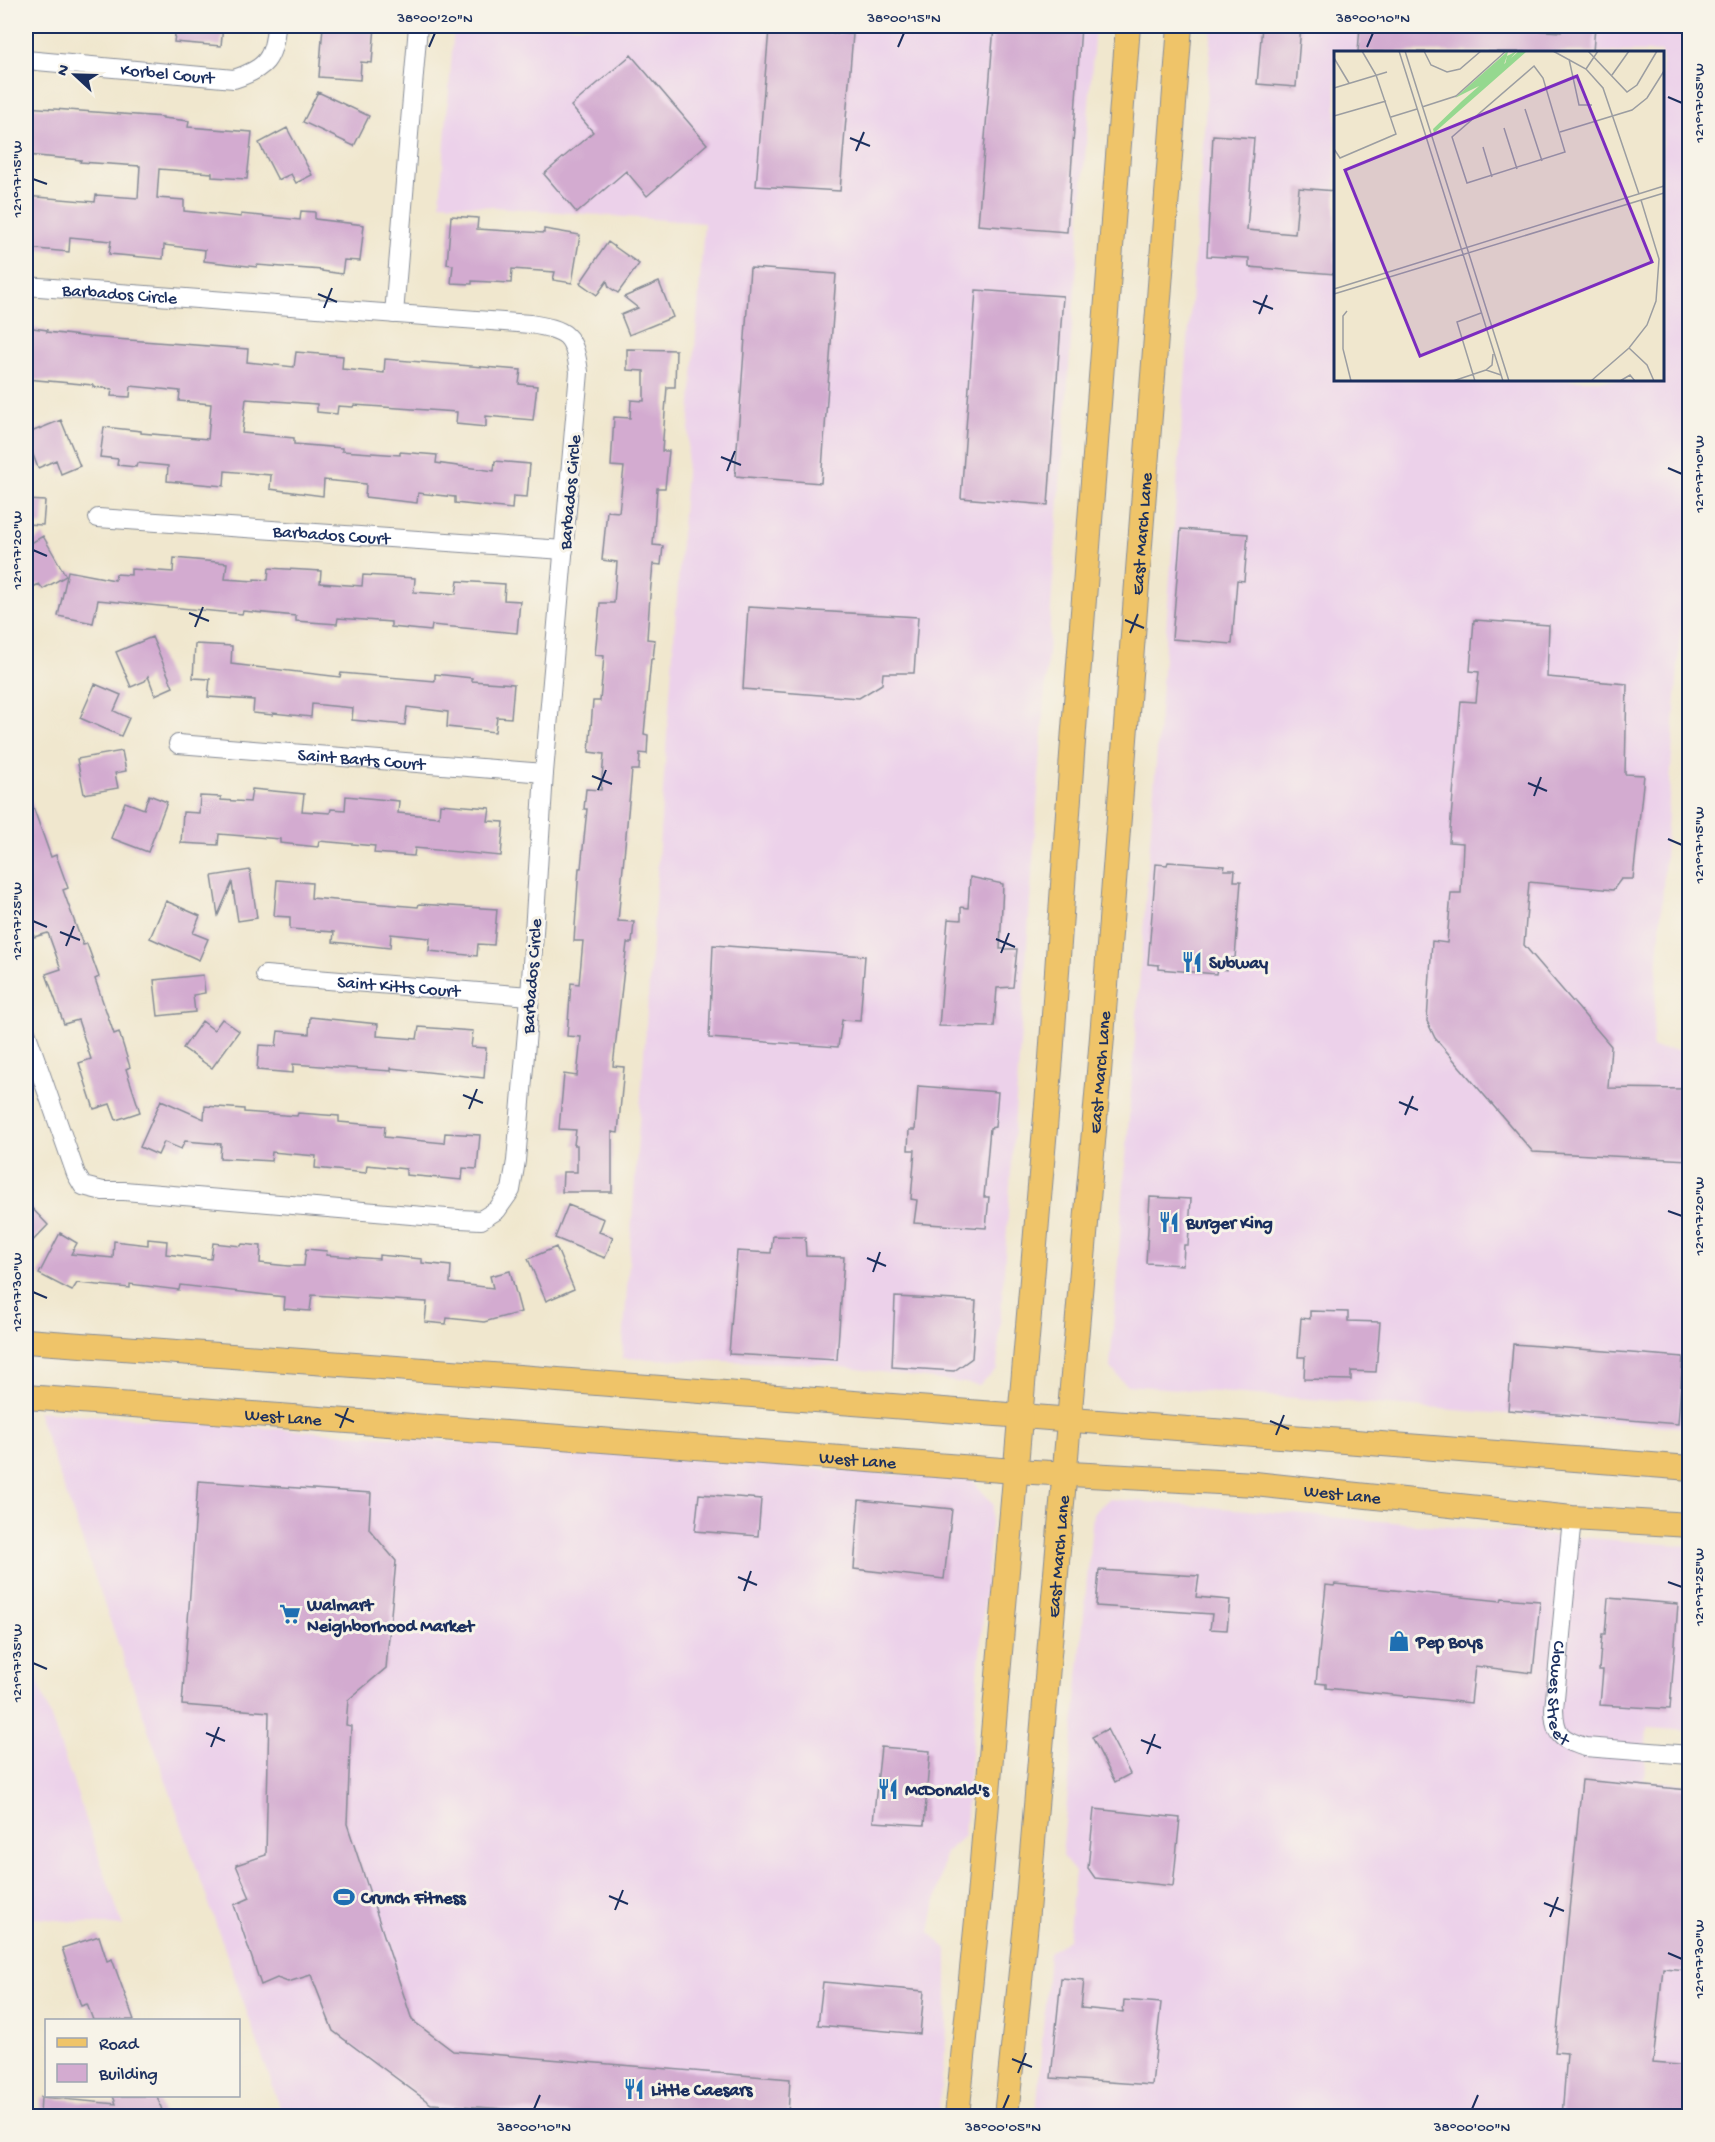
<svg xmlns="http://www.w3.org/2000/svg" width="1715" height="2142" font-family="'Gochi Hand',sans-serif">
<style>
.built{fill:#ecd1ea;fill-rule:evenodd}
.building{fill:#d3abd0}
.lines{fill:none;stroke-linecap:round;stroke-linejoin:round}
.minor-casing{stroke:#868b96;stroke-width:20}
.major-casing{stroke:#868b96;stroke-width:26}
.minor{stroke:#fff;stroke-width:18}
.major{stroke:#efc469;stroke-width:24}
.ticks{fill:none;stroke:#1b2f5e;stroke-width:2}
.labels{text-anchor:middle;stroke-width:6;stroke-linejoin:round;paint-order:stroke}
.street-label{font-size:18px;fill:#1b2f5e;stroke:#f7f3e8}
.poi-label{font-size:18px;font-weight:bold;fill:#1b2f5e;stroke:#f7f3e8;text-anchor:start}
.inset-road{fill:none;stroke:#9b9da1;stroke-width:1.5}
.view{fill:#7b2cbf;fill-opacity:0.15;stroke:#7b2cbf;stroke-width:3}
.inset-edge{fill:none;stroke:#1b2f5e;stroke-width:3}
.neatline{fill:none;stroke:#1b2f5e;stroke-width:2}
.ticks-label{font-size:15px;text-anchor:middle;fill:#1b2f5e}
</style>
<rect width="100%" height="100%" fill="#f7f3e8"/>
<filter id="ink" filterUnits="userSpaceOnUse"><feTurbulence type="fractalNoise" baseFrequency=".0167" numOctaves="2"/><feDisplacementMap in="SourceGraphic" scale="12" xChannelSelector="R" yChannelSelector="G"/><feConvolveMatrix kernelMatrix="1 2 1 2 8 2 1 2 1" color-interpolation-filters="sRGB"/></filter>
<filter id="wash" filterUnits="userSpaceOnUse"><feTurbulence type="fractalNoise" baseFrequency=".008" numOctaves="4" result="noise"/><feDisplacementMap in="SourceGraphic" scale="24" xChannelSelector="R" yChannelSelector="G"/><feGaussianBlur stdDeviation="1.35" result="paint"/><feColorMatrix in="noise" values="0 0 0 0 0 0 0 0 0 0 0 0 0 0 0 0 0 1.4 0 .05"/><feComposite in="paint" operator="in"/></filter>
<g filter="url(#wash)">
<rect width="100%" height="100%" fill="#f0e7ce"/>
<!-- built -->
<path class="built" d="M454 26H1095L1055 552 997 1369 979 1385 819 1364 622 1358 704 223 440 203Z
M1212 26H1689L1690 623H1681L1652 1048 1689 1051V1428L1126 1385 1110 1367ZM1336 52H1662V380H1336Z
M37 1411 972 1480 993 1504 964 1836 945 1853 930 1932 947 1950V2031L938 2116H283Z
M1109 1499 1689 1546V1731L1647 1728 1644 1780 1689 1784V2116H1036L1049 1953 1068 1939 1075 1872 1062 1856 1093 1513Z
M26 1646 64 1756 123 1926 26 1917Z"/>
<g id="blocks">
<!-- building -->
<path class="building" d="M176 26H223L221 46 174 42Z
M323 26H375L372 63 361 62 360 80 319 77Z
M994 26H1081L1067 232 978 225Z
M1262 26H1301L1296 87 1257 84Z
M1360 26H1471L1561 32V26H1595L1593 52H1358Z
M769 29 853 34 840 191 756 186Z
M631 55 707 144 647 196 626 171 577 213 544 174 593 132 571 106Z
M318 92 369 116 354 146 303 122Z
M26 107 163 117V118L189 121 188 127 252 132 247 179 212 177V173L159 169 157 198 184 200V211L241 217V214L300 220 301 211 315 212V219L364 225 360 261 344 260 342 274 322 271V270L257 265V267L204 261 205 250 164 245 163 259 109 254 111 241 70 237 69 252 26 248V196L95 202 96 195 138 198 140 166 80 162 81 160 26 155Z
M287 128 312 175 296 183 291 174 278 180 259 143Z
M1213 135 1254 138 1247 230 1295 234 1299 188 1335 191V274L1249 267V258L1207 256Z
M451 216 478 218 477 229 544 233V229L580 235 572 283 553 280 555 272 512 269 511 283 472 281V284L451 283 453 265 447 264Z
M608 242 639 264 618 293 609 287 607 281 597 295 580 283Z
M750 268 836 274 821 483 735 476Z
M659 282 673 317 629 335 621 315 638 308 624 297Z
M976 290 1063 296 1048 505 961 498Z
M26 327 47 330V332L89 337 248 349 247 362 294 367 296 352 343 356 342 369 384 373 385 359 521 370 519 384 537 386 533 420 486 416V427L456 424 457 412 354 405 353 407 338 406 337 414 317 412V404L246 399 242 433 294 438V444L342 448V451L400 455V452L437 455 436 463 494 471 495 461 530 464 527 497 513 496 512 509 455 503V497L418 493 417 503 365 497 366 484 324 480 323 496 270 489 271 475 225 471 224 486 167 481 168 466 137 463 136 467 117 465 118 459 100 457 104 427 141 431V433L208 439 211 404 179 401 180 391 131 386 130 397 111 396 112 389 93 387V385L26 379Z
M627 349 676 350 675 387H667L662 451H669L665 488H657L653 545 663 546 661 565 653 564 650 596 647 639 655 640 653 659H651L644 734 648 735 647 754 640 753 639 770H632L618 921 634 922 632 943H627L613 1066 624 1067 618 1133 612 1132V1192H562L563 1172H577V1145H574L576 1130 559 1129 564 1074 577 1076 581 1037 567 1036 571 983 579 984 583 941H574L579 868H581L587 809H584L586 789 601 790 604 754 589 752 593 701H600L604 656 595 655 600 603H614L617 562 602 560 607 511 619 512 624 467 611 466 614 417 630 418 631 400 644 401V371L627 370Z
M61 420 80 466 61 474 56 460 38 468 26 436V434Z
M26 500 45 501 43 525 26 524Z
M1181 529 1248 534 1244 581 1237 580 1232 644 1172 639Z
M43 536 66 576 43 589 39 584 31 588 26 579V546Z
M174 558 227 563 225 579 254 581V579L268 580 269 568 321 571 320 583 362 586 363 575 415 578 414 592 442 594 443 593 456 594 458 581 505 584 504 600 520 601 517 633 432 625 431 631 391 627V622L338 618 337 624 296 621V616L243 611 242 614 98 600 93 623 58 616 68 571 115 580 116 574 131 575V569L173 572Z
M748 607 918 617 914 673H883L882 684 859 698 743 689Z
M1474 620 1549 625 1547 677 1627 684 1625 774 1644 775 1633 879H1621L1613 890 1529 882 1524 945 1611 1046 1608 1088 1689 1089V1160L1533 1152 1435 1038 1427 1021 1432 941 1447 943 1451 893H1461L1463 843 1449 842 1461 701 1476 702 1479 672 1470 671Z
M152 637 173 687 155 695 148 676 145 681 131 687 116 652Z
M195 644 232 646 231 664 340 677 341 673 435 681V674L472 678V681L514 684 511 718 497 717 495 732 447 727 448 712 407 707 405 725 352 720 353 708 312 704 311 717 273 713V715L253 713 254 700 208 697 210 679 193 678Z
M95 684 121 695 114 711 129 718 121 736 80 718Z
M122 751 126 771 115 773 118 788 84 794 77 759Z
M252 789 304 794 302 811 330 813 331 809 345 810 346 796 399 801 398 813 439 817 440 804 490 808 488 821 504 822 501 856 415 848 414 856 374 853 375 846 319 841 318 847 280 843V839L219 834 218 845 181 843 183 812 199 813 200 796 221 797V800L250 802Z
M27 790 51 857 56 855 68 888 63 890 83 945 87 944 99 977 95 979 114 1034 119 1032 130 1067 126 1069 140 1112 116 1120 110 1104 94 1109 79 1063 91 1059 78 1020 64 1024 46 974 61 969 48 933 34 937 26 912V791Z
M149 795 167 802 148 852 111 838 125 802 144 809Z
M1168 862 1225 866 1224 870H1235L1234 881H1241L1235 958H1228L1227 970 1217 969 1216 974 1159 969V965L1148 964 1156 864 1167 865Z
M250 870 257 918 238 921 232 883 218 915 212 876Z
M970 877 1003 884 1000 949H1017L1013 987 997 988 994 1027 939 1026 948 919 961 920V907L968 908Z
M277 880 312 883 311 898 418 907 419 904 497 909 494 945 478 944 477 956 429 951 430 938 391 934 390 948 333 942 334 932 290 929V917L274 916Z
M166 901 200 916 193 933 208 939 199 960 150 938Z
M713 945 865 956 860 1021 842 1020 838 1047 709 1038Z
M203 975 205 993 193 995 195 1012 158 1016 154 980Z
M310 1017 378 1024 377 1036 417 1039 419 1027 473 1031 471 1047 486 1048 484 1078 391 1068V1071L293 1064V1073L257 1070 259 1045 276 1046 278 1031 309 1034Z
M222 1019 239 1031 212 1068 183 1048 202 1021 214 1030Z
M918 1086 998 1092 995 1127 990 1128 984 1197H989L986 1228 914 1223 917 1200 911 1199 915 1150H908L909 1130H915Z
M161 1100 204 1119 205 1106 244 1109V1112L297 1116 298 1113 339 1116V1122L385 1126 384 1137 444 1143 445 1133 480 1135 477 1169 463 1168 462 1180 406 1175V1169L367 1165 366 1173 315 1168 316 1156 272 1152 271 1161 220 1158 221 1144 185 1141 181 1149 164 1142 158 1155 140 1147Z
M1150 1197 1191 1199 1188 1245H1184L1183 1265 1146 1263Z
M26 1202 48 1225 26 1248Z
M568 1205 604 1219 599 1232 613 1237 605 1258 555 1238Z
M60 1233 77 1243 71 1254 113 1258 114 1241 148 1245V1239L167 1241 166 1254 211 1259 213 1243 241 1246 242 1244 261 1246 260 1263 288 1266H304L306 1249 327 1251 326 1255 379 1259V1255L422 1259V1263L451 1266 450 1283 493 1288 490 1276 510 1271 521 1312 484 1322 447 1318 446 1324 425 1322 427 1302 312 1295 310 1311 284 1309 285 1297 180 1285 179 1290 130 1284V1288L77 1283 72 1291 39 1274Z
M773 1236 805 1237 806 1256 844 1257 837 1360 729 1354 737 1251 771 1253Z
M556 1247 574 1289 546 1301 528 1259Z
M895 1297 976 1301 972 1358 954 1371 892 1367Z
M1310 1311 1348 1312V1321L1380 1322 1376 1372 1351 1371V1380L1304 1379 1305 1357H1298L1301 1318 1310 1319Z
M1513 1344 1683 1357 1678 1424 1508 1410Z
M198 1481 371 1493 369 1529 396 1561 386 1668 348 1700 346 1725 351 1726 347 1824 412 2020 453 2051 790 2079 788 2116H609L431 2104 333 2031 311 1975 288 1982 277 1978 261 1985 234 1905 250 1898 236 1865 266 1855 269 1712 182 1705Z
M699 1494 761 1499 758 1536 695 1531Z
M859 1500 952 1509 944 1579 854 1569Z
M1099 1570 1199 1576 1196 1597 1230 1600 1227 1630 1210 1629 1212 1614 1096 1606Z
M1335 1584 1501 1601 1502 1598 1540 1601 1533 1673 1475 1666 1471 1703 1326 1688V1684L1316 1683 1326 1585 1334 1586Z
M1608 1598 1678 1604 1670 1709 1600 1705 1603 1670H1599L1602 1634H1605Z
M1107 1729 1130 1774 1115 1782 1092 1737Z
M881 1747 930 1751 924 1825 873 1822Z
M1582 1780 1689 1790V1964L1687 1963 1686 1970 1663 1968 1653 2063 1689 2066V2116H1562L1567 2053 1555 2052Z
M1094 1809 1180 1818 1173 1886 1095 1878 1088 1868Z
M99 1936 107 1961 112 1959 134 2020H93L87 2004 81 2006 62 1948Z
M1061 1978 1084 1980 1081 2008 1123 2012 1124 2000 1161 2003 1152 2085 1051 2078Z
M823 1982 924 1991 920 2034 818 2025Z
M113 2096H157L164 2116H40L41 2097 116 2104Z"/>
</g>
</g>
<g filter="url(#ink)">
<use href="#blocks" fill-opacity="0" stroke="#868b96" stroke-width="1.5"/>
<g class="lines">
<defs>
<g id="minor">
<path id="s1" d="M26 60 234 79C265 69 274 59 276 26"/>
<path id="s2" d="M26 286 530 324C567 330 574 334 579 372L544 773 530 996 516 1161 511 1190 497 1210 481 1220 459 1219 124 1191H103L83 1186 76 1174 26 1032"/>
<path d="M394 314 418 26"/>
<path id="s3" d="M98 518 564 550"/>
<path id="s4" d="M178 744 544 773"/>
<path id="s5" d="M265 975 530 996"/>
<path id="s6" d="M1572 1518 1554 1709C1555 1735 1560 1739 1585 1747L1690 1755"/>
</g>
<g id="major">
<path d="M26 1341 519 1377 1690 1468"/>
<path id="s7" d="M26 1397 1015 1471 1255 1484 1572 1518 1690 1525"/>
<path d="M957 2116 977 1920 1051 1058 1072 755 1128 26"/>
<path id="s8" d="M1006 2116 1026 1923 1102 1037 1180 26"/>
</g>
</defs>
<!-- minor casing -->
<use href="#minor" class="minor-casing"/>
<!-- major casing -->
<use href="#major" class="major-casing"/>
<!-- minor -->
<use href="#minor" class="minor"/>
<!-- major -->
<use href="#major" class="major"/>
</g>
</g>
<!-- ticks -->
<path class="ticks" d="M429 47 435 33M898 47 904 33M1367 47 1373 33M1668 97 1682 103M850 138 870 146M856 151 864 132M33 179 47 184M318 294 337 302M1253 301 1273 309M324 308 332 288M1259 314 1267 295M721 457 741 465M1668 468 1682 474M727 471 735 451M33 550 47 556M189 613 209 621M1125 620 1144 628M195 627 203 607M1130 633 1138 614M592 776 612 784M1528 783 1547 791M598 790 606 770M1534 796 1541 777M1668 839 1682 845M33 921 47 927M60 932 80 940M996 939 1015 947M66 946 74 926M1001 953 1009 933M463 1095 483 1103M1399 1102 1418 1110M469 1109 477 1089M1405 1115 1413 1096M1668 1211 1682 1216M867 1258 886 1266M873 1272 880 1252M33 1292 47 1298M335 1414 354 1422M1270 1421 1289 1429M340 1428 348 1408M1276 1435 1284 1415M738 1577 757 1585M1668 1582 1682 1587M744 1591 751 1571M33 1663 47 1669M206 1733 225 1741M1141 1740 1161 1748M211 1747 219 1727M1147 1754 1155 1734M609 1896 628 1904M1544 1903 1564 1911M615 1910 623 1890M1550 1917 1558 1897M1668 1953 1682 1959M1012 2059 1032 2067M1018 2073 1026 2053M534 2109 540 2095M1003 2109 1009 2095M1472 2109 1478 2095"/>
<!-- icons -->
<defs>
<symbol id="restaurant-bare" viewBox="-9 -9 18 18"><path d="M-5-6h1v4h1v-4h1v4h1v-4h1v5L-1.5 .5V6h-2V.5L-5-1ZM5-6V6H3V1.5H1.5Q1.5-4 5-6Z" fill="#1f6fb2" stroke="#f7f3e8" stroke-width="2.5" paint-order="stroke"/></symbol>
<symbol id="supermarket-bare" viewBox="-9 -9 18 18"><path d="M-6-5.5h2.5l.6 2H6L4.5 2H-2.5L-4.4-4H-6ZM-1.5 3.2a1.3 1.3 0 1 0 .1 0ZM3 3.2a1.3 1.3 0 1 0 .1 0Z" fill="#1f6fb2" stroke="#f7f3e8" stroke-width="2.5" paint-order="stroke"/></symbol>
<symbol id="shop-bare" viewBox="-9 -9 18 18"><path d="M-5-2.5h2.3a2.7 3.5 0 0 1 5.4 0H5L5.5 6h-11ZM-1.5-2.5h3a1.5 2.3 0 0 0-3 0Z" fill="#1f6fb2" stroke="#f7f3e8" stroke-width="2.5" paint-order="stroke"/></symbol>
<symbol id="stadium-bare" viewBox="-9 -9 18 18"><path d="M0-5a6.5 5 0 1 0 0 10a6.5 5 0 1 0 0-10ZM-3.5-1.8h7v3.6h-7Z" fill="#1f6fb2" stroke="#f7f3e8" stroke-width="2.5" paint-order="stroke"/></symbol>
</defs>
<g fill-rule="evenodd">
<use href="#restaurant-bare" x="1177" y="947" width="30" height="30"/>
<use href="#restaurant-bare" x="1154" y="1207" width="30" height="30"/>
<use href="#supermarket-bare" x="275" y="1599" width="30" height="30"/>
<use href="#shop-bare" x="1384" y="1626" width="30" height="30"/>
<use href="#restaurant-bare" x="873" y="1774" width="30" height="30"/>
<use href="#stadium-bare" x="329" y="1882" width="30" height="30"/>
<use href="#restaurant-bare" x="619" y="2074" width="30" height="30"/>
</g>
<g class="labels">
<!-- street labels -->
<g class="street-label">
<text dy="6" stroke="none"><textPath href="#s1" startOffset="142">Korbel Court</textPath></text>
<text dy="6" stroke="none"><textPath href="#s2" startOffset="94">Barbados Circle</textPath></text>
<text transform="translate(569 492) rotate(-85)" y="6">Barbados Circle</text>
<text dy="6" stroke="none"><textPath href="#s8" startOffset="1588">East March Lane</textPath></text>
<text dy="6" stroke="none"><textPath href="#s3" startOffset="234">Barbados Court</textPath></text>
<text dy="6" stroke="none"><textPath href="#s4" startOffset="184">Saint Barts Court</textPath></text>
<text transform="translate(531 976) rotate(-86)" y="6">Barbados Circle</text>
<text dy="6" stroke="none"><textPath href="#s5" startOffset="134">Saint Kitts Court</textPath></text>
<text dy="6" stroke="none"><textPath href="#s8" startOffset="1048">East March Lane</textPath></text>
<text dy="6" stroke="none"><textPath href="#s7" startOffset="258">West Lane</textPath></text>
<text dy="6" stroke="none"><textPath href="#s7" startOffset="834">West Lane</textPath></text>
<text dy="6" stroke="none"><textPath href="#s7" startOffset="1320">West Lane</textPath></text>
<text dy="6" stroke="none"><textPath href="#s8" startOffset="562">East March Lane</textPath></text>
<text dy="6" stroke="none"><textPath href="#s6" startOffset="176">Clowes Street</textPath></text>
</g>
<!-- poi labels -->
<g class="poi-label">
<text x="1209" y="968">Subway</text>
<text x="1186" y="1228">Burger King</text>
<text x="307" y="1610">Walmart<tspan x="307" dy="21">Neighborhood Market</tspan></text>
<text x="1416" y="1647">Pep Boys</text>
<text x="905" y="1795">McDonald's</text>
<text x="361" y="1903">Crunch Fitness</text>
<text x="651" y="2095">Little Caesars</text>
</g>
</g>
<!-- overview -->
<g transform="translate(1334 51)">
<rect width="330" height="330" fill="#f0e7ce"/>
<path d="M174 0 173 5 183 0 171 14 173 5 169 16 151 32 121 47ZM185 0H193L100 82 99 78 128 50Z" fill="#95d88f"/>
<path class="inset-road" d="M65 0 169 330M71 0 175 330M90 0 97 14 113 21 126 18 147 0M219 0 252 18 269 37 305 143M254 0 293 41 303 34 323 0M0 7 15 32M235 8 245 54H258M200 15 209 27 231 101 133 132 118 86ZM252 18 264 0M278 24 295 0M0 37 53 21M88 56 122 45 172 0M191 58 208 110M0 65 52 50M57 66 83 58M170 77 183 118M226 81 298 59 313 47 330 20M149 96 158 126M0 98 6 107 62 83 42 24 28 0M0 238 330 135M0 243 330 142M13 260 9 265V298L17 330M295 297 313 314 320 330M159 303 158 314 152 319 167 324M119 330 152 319M141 330 123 271 147 262M257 330 295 297 313 274 322 250 325 208 307 149M286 330 296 324 301 330"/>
<path class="view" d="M243 25 318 211 86 305 11 119Z"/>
<rect width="330" height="330" class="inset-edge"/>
</g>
<!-- margin -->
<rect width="1715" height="2142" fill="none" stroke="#f7f3e8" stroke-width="66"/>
<!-- legend -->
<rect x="45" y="2019" width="195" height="78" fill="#f7f3e8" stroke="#9fa5b1" stroke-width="1.5"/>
<rect x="57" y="2038" width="30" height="9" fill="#efc469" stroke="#9fa5b1" stroke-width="1.5"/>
<text x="99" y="2049" font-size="18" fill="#1b2f5e">Road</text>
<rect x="57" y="2064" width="30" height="18" fill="#d3abd0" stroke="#9fa5b1" stroke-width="1.5"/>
<text x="99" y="2079" font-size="18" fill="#1b2f5e">Building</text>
<!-- north arrow -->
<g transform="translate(75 75) rotate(292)" stroke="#f7f3e8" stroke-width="4.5" paint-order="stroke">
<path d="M0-4.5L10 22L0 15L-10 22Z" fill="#1b2f5e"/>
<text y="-9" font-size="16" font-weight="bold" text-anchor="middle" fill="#1b2f5e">N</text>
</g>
<rect x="33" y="33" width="1649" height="2076" class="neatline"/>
<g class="ticks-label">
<text x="435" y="22">38°00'20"N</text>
<text x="904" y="22">38°00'15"N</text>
<text x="1373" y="22">38°00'10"N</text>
<text transform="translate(1698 103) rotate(-90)" y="5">121°17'05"W</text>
<text transform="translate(16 179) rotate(-90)" y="5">121°17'15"W</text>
<text transform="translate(1698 474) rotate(-90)" y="5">121°17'10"W</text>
<text transform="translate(16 550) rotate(-90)" y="5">121°17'20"W</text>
<text transform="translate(1698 845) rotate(-90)" y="5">121°17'15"W</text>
<text transform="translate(16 921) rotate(-90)" y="5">121°17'25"W</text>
<text transform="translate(1698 1216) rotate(-90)" y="5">121°17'20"W</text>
<text transform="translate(16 1292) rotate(-90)" y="5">121°17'30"W</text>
<text transform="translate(1698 1587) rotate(-90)" y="5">121°17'25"W</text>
<text transform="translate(16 1663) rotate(-90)" y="5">121°17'35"W</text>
<text transform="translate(1698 1959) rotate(-90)" y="5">121°17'30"W</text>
<text x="534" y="2131">38°00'10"N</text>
<text x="1003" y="2131">38°00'05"N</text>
<text x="1472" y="2131">38°00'00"N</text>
</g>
</svg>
